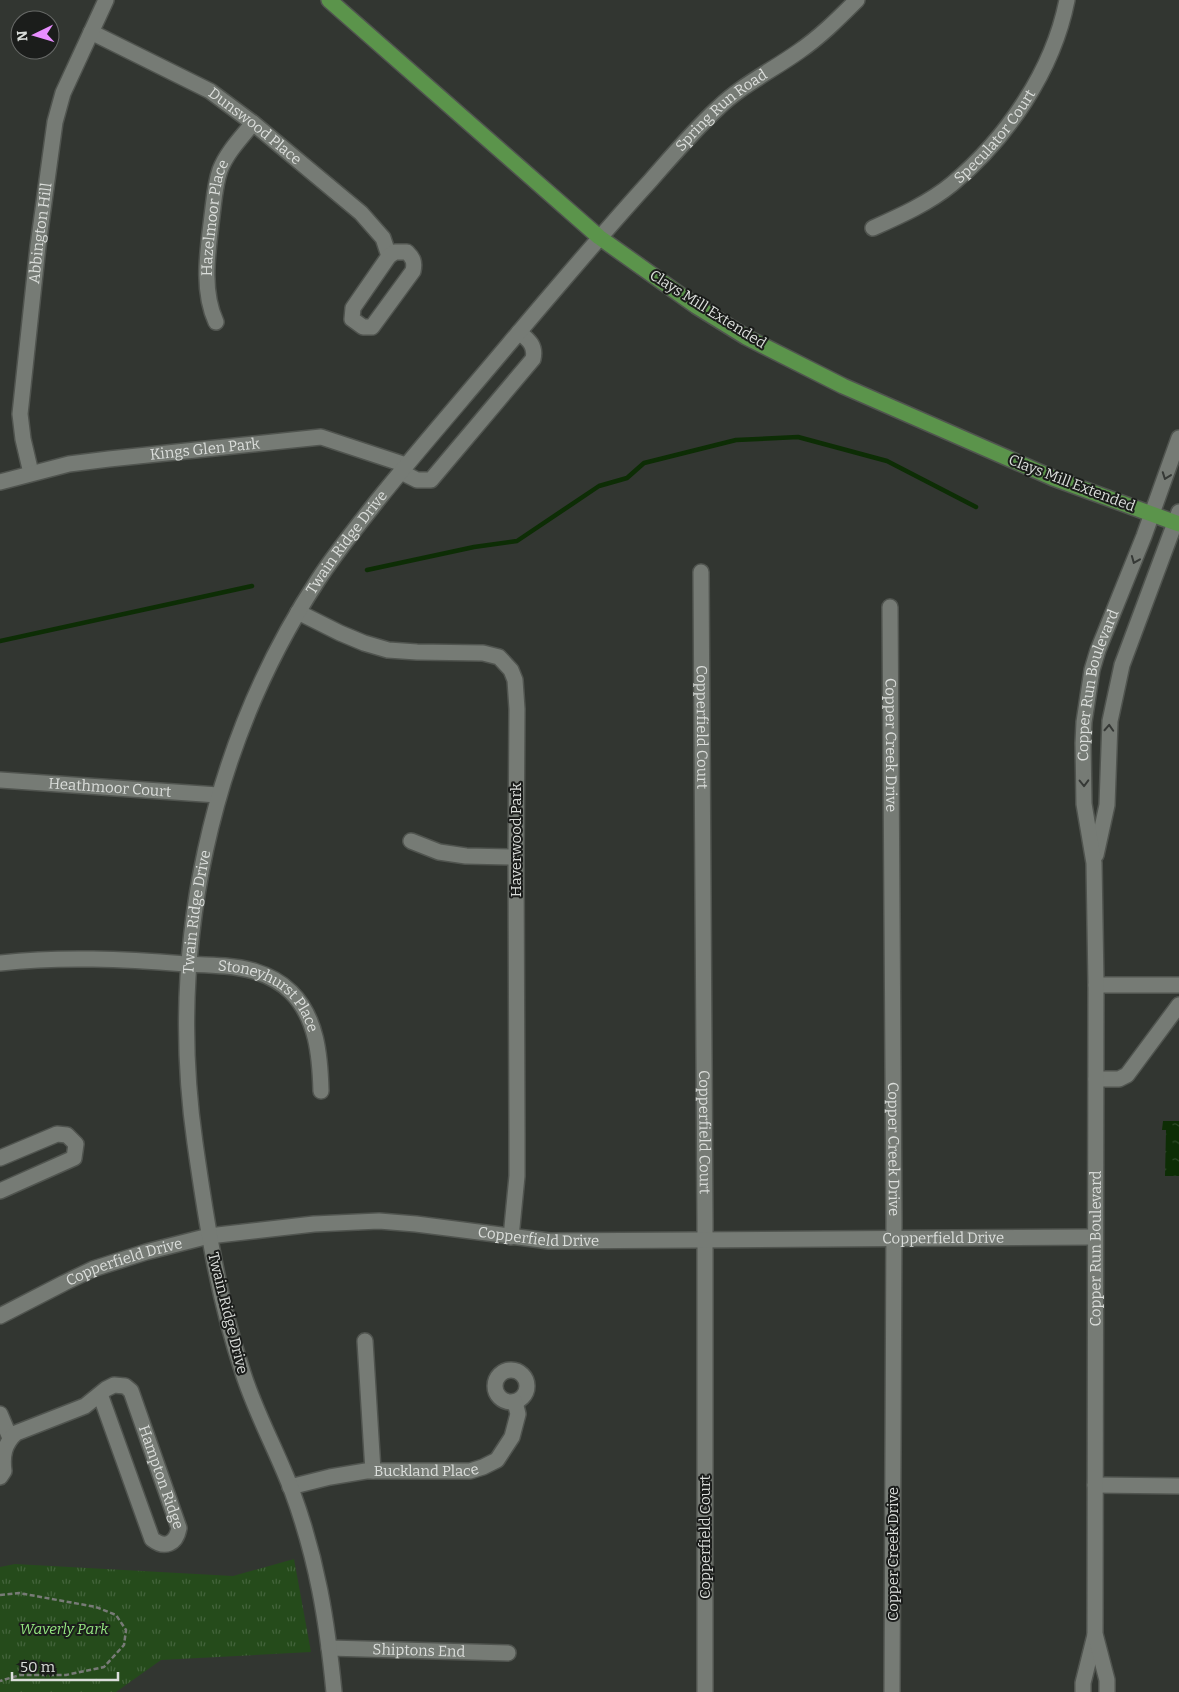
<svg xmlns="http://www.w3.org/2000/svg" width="1179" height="1692" font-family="Bitter,serif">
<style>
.park{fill:url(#park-tufts)}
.water{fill:url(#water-ripples)}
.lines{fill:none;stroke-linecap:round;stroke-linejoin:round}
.stream{stroke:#0d2d05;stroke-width:4.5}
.minor-casing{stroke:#50544f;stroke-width:18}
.major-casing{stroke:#50544f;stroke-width:18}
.path{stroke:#787b77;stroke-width:2.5;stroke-dasharray:5 2.5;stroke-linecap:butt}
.minor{stroke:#767b75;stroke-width:15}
.major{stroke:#5b944b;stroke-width:15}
.oneway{stroke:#363936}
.labels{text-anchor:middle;stroke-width:4;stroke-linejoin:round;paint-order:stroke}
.street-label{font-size:15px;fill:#dbdedb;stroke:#1b1d1b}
.park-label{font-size:15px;font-style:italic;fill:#94e580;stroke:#1b1d1b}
</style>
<defs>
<pattern id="park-tufts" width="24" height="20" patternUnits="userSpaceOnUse" patternTransform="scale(1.25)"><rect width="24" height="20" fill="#254b1b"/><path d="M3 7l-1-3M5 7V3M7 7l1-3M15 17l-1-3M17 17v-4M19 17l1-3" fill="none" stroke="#44643c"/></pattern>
<pattern id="water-ripples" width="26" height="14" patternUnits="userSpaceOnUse" patternTransform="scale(1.25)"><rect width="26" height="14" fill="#0d2d05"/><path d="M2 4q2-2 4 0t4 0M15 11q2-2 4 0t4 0" fill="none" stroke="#304b29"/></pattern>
</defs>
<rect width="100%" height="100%" fill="#323631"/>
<!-- park -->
<path class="park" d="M294 1559 311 1652 161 1660 116 1692H0V1567L15 1564 233 1576Z"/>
<!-- water -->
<path class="water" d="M1163 1121H1179V1176H1165L1166 1130H1162Z"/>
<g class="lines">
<!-- stream -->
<path class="stream" d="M367 570 474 547 517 541 599 486 627 478 644 463 736 440 798 437 887 461 976 507
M0 641 252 586"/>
<defs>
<g id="minor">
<path id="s1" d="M91 32 210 91 253 123 361 213 383 238 389 256"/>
<path id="s2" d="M873 228C900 216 929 203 952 184 1007 138 1053 71 1067 0"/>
<path d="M395 252H407C413 258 415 262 413 271L372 327H363L352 319 353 308 389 256Z"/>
<path id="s3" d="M216 322C201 290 208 250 212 216 214 201 215 184 220 170 227 152 241 138 253 123"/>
<path d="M401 472 417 480H431L533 359C536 346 529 340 519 332"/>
<path id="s4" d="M31 473 23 439 20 414 38 246 55 122 63 93 106 0"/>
<path id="s5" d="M0 482 69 464 109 459 321 437 406 465"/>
<path id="s6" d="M701 572 705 1220V1692"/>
<path id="s7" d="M890 607 894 1220 892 1692"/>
<path d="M298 612 340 633 364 643 388 650 417 652 483 653 499 657 511 670 515 680 517 709 516 857 517 1133V1176L511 1237"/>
<path id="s8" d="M0 780 218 795"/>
<path d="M411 841 439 852 466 856 516 857"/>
<path d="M1096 855 1107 805 1110 721 1122 665 1179 512"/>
<path id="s9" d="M0 963C62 956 124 959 186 964 209 965 232 965 254 971 267 975 281 982 291 992 317 1018 320 1056 321 1091"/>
<path d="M1096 985H1179"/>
<path d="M1096 1079H1119L1127 1075 1179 1005"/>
<path d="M0 1158 57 1134 67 1135 76 1144 74 1158 0 1191"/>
<path id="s10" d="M0 1316 64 1283 93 1269 146 1252 209 1236 314 1224 379 1221 416 1224 549 1241 1095 1237"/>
<path d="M365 1341 373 1471"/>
<circle cx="511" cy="1386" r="16"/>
<path d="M0 1414 10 1438"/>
<path id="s11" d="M0 1477 4 1471C2 1456 4 1444 16 1433L85 1406 106 1389 114 1385 125 1386 131 1391 179 1528C176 1544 165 1549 152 1539L100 1394"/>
<path d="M1095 1485 1179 1486"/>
<path id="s12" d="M290 1487 330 1477 366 1471H470L483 1467 497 1460 512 1437 518 1414 515 1402"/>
<path id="s13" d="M329 1648 508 1653"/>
<path id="s14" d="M334 1692C327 1620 317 1559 292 1491 277 1451 256 1414 243 1373 218 1298 206 1220 195 1143 167 948 210 745 318 580 336 552 357 527 377 501 418 450 461 401 503 351 552 293 600 236 651 180 673 155 694 130 718 108 742 85 771 71 798 52 820 37 838 19 857 0"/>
<path d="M1083 1692V1683L1095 1635"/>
<path id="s15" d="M1107 1692V1680L1095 1634 1096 985 1094 863 1084 804 1083 743 1084 722 1092 670 1098 650 1144 536 1179 438"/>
</g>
<path id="major" d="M329 0 599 237 696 306 746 337 843 386 1053 478 1179 524"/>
</defs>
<!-- minor casing -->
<use href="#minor" class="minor-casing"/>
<!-- major casing -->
<use href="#major" class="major-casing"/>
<!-- path -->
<path class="path" d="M0 1595 19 1593 96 1607 116 1615 126 1630 124 1645 104 1667 66 1675H20L0 1681"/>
<!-- minor -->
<use href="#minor" class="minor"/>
<!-- major -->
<use href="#major" class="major"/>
</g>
<!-- one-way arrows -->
<defs><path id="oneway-chevron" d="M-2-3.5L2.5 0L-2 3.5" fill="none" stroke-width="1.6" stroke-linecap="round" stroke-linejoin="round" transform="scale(1.25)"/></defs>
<g class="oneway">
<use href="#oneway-chevron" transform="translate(1166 476) rotate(110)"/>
<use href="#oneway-chevron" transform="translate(1135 560) rotate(112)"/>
<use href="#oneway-chevron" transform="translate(1109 728) rotate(-87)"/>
<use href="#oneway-chevron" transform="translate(1084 783) rotate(89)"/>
</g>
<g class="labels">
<!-- street labels -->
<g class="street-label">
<text dy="5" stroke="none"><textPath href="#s14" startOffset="1778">Spring Run Road</textPath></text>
<text dy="5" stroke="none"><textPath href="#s1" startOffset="190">Dunswood Place</textPath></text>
<text dy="5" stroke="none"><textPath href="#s2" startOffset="155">Speculator Court</textPath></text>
<text dy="5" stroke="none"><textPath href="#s3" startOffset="106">Hazelmoor Place</textPath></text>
<text dy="5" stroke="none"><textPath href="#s4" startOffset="242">Abbington Hill</textPath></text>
<text transform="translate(708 309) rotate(32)" y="5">Clays Mill Extended</text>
<text dy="5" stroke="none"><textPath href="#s5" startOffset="208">Kings Glen Park</textPath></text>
<text transform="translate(1072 483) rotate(21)" y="5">Clays Mill Extended</text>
<text dy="5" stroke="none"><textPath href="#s14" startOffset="1205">Twain Ridge Drive</textPath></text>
<text dy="5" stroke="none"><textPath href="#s15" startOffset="1011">Copper Run Boulevard</textPath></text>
<text dy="5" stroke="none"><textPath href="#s6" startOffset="155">Copperfield Court</textPath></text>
<text dy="5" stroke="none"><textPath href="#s7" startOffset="138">Copper Creek Drive</textPath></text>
<text dy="5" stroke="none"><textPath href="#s8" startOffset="110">Heathmoor Court</textPath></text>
<text transform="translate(516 840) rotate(-90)" y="5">Haverwood Park</text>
<text dy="5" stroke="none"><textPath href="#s14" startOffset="801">Twain Ridge Drive</textPath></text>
<text dy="5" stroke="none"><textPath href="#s9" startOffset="281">Stoneyhurst Place</textPath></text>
<text dy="5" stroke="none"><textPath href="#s6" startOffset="560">Copperfield Court</textPath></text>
<text dy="5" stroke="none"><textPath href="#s7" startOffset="542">Copper Creek Drive</textPath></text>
<text dy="5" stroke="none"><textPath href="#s10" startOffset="556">Copperfield Drive</textPath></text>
<text dy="5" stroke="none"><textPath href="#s10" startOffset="961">Copperfield Drive</textPath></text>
<text dy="5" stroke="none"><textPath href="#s15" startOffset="445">Copper Run Boulevard</textPath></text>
<text dy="5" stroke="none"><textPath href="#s10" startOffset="136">Copperfield Drive</textPath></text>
<text transform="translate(228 1313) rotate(76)" y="5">Twain Ridge Drive</text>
<text dy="5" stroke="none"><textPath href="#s12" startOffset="138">Buckland Place</textPath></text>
<text dy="5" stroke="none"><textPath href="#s11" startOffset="269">Hampton Ridge</textPath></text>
<text transform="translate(705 1537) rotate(-90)" y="5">Copperfield Court</text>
<text transform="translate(893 1554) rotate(-90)" y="5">Copper Creek Drive</text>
<text dy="5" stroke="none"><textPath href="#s13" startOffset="90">Shiptons End</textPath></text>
</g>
<!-- park labels -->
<g class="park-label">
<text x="64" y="1634">Waverly Park</text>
</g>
</g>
<!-- north arrow -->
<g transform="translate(35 35) rotate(265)"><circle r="24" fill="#1b1d1b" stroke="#686a68"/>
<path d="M0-4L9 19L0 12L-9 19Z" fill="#e88eff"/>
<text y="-8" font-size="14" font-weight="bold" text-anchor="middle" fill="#dbdedb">N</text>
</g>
<!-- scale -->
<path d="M12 1672v8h106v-8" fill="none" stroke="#dbdedb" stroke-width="2.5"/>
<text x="20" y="1672" font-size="15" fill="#dbdedb" stroke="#1b1d1b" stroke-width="4" paint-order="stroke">50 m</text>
</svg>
